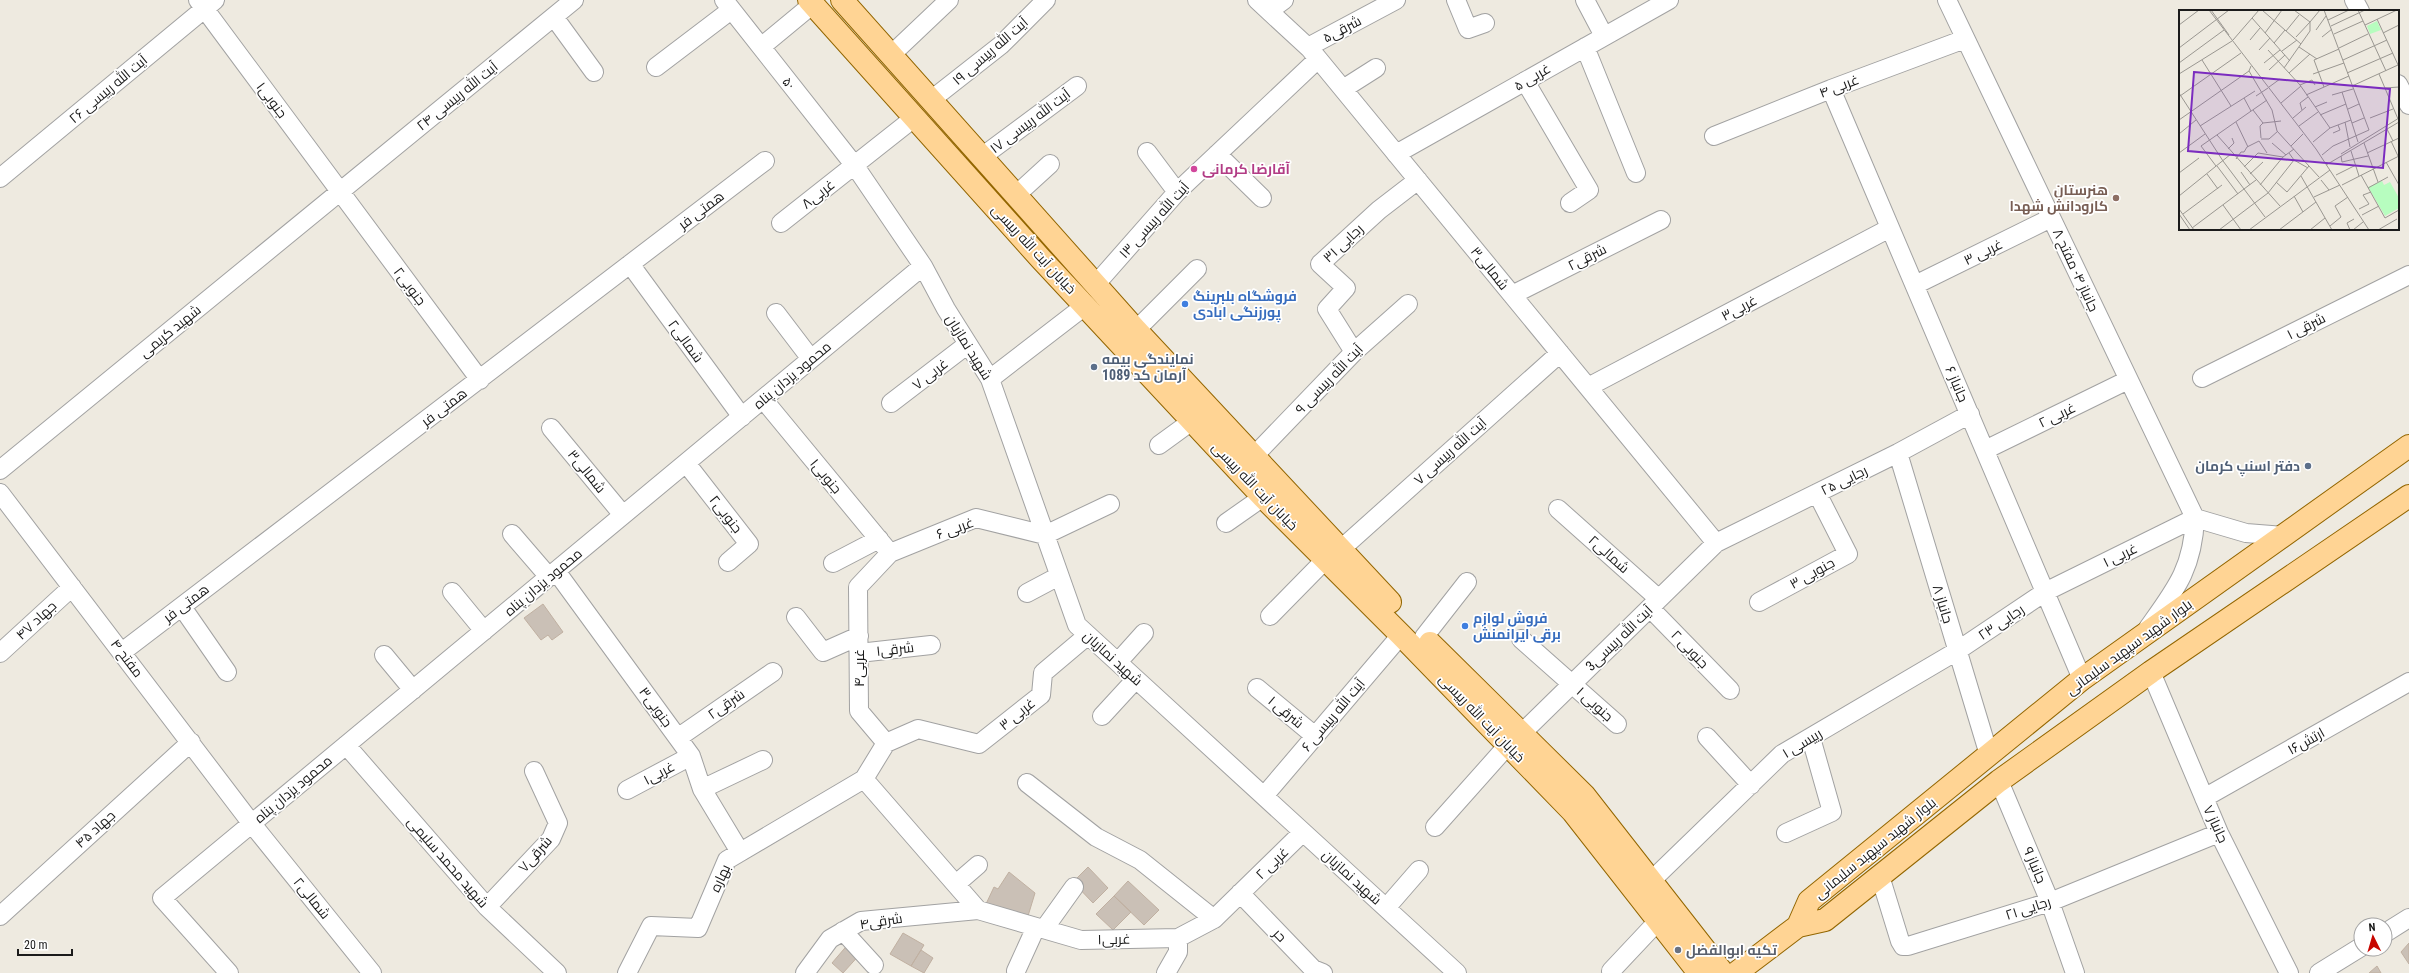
<svg xmlns="http://www.w3.org/2000/svg" width="2409" height="973" font-family="'Roboto Condensed',Cairo,sans-serif">
<style>
.building{fill:#cac0b6;stroke:#c0b0a1}
.lines{fill:none;stroke-linecap:round;stroke-linejoin:round}
.minor-casing{stroke:#a2a2a2;stroke-width:20}
.major-casing{stroke:#936600;stroke-width:24}
.minor{stroke:#fff;stroke-width:18}
.major{stroke:#ffd494;stroke-width:22}
.hotel-dot{fill:#d1479c;stroke:#fff;stroke-width:1.5}
.education-dot{fill:#8d6e63;stroke:#fff;stroke-width:1.5}
.shop-dot{fill:#3f7fe0;stroke:#fff;stroke-width:1.5}
.service-dot{fill:#5c6f8a;stroke:#fff;stroke-width:1.5}
.worship-dot{fill:#6b7280;stroke:#fff;stroke-width:1.5}
.labels{text-anchor:middle;stroke-width:3.5;stroke-linejoin:round;paint-order:stroke}
.street-label{font-size:14px;fill:#1b1b1b;stroke:#fff}
.hotel-label{font-size:14px;font-weight:bold;fill:#b23c85;stroke:#fff;text-anchor:start}
.education-label{font-size:14px;font-weight:bold;fill:#785e54;stroke:#fff;text-anchor:end}
.shop-label{font-size:14px;font-weight:bold;fill:#366cbe;stroke:#fff;text-anchor:start}
.service-label{font-size:14px;font-weight:bold;fill:#4e5e75;stroke:#fff;text-anchor:start}
.worship-label{font-size:14px;font-weight:bold;fill:#5b616d;stroke:#fff;text-anchor:start}
.inset-road{fill:none;stroke:#9a9791;stroke-width:1}
.view{fill:#7b2cbf;fill-opacity:0.15;stroke:#7b2cbf;stroke-width:2}
.inset-edge{fill:none;stroke:#1b1b1b;stroke-width:2}
</style>
<rect width="100%" height="100%" fill="#eeeae0"/>
<!-- building -->
<path class="building" d="M543 604 563 632 552 640 548 635 541 640 524 618Z
M1088 867 1108 888 1093 903 1073 882Z
M1009 872 1035 893 1028 916 986 904 994 887 998 889Z
M1128 881 1159 910 1144 925 1114 896Z
M1114 896 1131 912 1113 930 1096 914Z
M903 933 924 945 911 966 890 954Z
M850 942 862 952 843 973 832 963Z
M2409 943V964L2401 952Z
M921 950 933 958 924 973 911 966Z
M2377 966 2381 973H2369Z"/>
<g class="lines">
<defs>
<path id="minor" d="M198 0 480 380
M724 0 855 166 923 266 946 309 990 379 1077 625 1457 973
M1257 0 1310 49 1716 543
M1456 0 1468 29 1485 23
M1585 0 1604 36
M1947 0 2195 518C2193 568 2176 589 2148 628
M2354 0 2360 11
M1269 11 1284 0
M554 17 594 72
M761 47 813 4
M1308 47 1396 0
M1585 47 1636 173
M892 54 949 0
M656 67 731 10
M1525 81 1589 190 1570 203
M2398 84 2409 105
M1343 89 1376 68
M1831 89 2082 679
M931 100 1001 45 1046 0
M1714 136 1831 89 1965 39
M1147 152 1177 192
M1217 154 1262 198
M1396 154 1669 0
M983 156 1077 86
M0 178 215 0
M1016 195 1050 164
M781 223 914 118
M630 264 742 417
M1096 284 1177 192 1318 59
M1915 285 2051 218
M1512 295 1661 220
M776 313 811 359
M1136 330 1197 269
M1354 352 1327 309 1346 288 1320 264 1379 210 1418 180
M2202 378 2409 275
M990 379 1086 305
M1588 387 1890 228
M763 399 890 553
M891 403 968 344
M551 428 623 515
M1159 445 1192 421
M1985 450 2128 380
M1898 453 1989 755
M1253 457 1354 352 1408 304
M686 463 749 544 728 562
M0 470 574 0
M0 493 252 824 372 973
M1558 509 1659 599
M2195 518 2246 533 2284 536
M1226 523 1263 497
M512 534 549 577
M1340 550 1560 353
M833 563 879 539
M556 571 691 756 702 789 740 852
M452 592 484 631
M1027 593 1059 576
M1759 602 1848 554 1817 493
M182 607 227 672
M1650 608 1730 690
M1270 616 1326 559
M796 617 823 652 859 636
M1424 637 1467 582
M1521 639 1617 724
M122 652 765 161
M0 653 72 587
M859 653 931 645
M384 655 413 690
M1118 662 1144 633
M2151 672 2219 833 2289 973
M1257 688 1315 736
M1102 716 1136 679
M1522 733 1716 543 1898 453 1970 414
M679 737 773 672
M1707 737 1751 785
M886 743 918 729 979 744 1041 695 1043 673 1088 635
M346 745 487 907 557 973
M864 779 978 910
M1999 781 2050 902 2075 973
M1027 783 1096 837 1140 860 1214 919
M702 789 763 760
M627 790 691 756
M1264 796 1401 635
M2204 798 2409 682
M1435 827 1508 745
M1786 833 1832 812 1811 738
M1880 876 1900 941 1903 946H1908L2050 902 2219 833
M1652 880 1782 754 1957 651 2045 592 2195 518
M956 884 978 865
M1240 893 1313 969 1323 973
M487 907 551 839 558 823 534 771
M1386 908 1419 870
M0 916 191 742
M1044 929 1074 887
M843 931 874 965
M2385 933 2409 918
M1016 971 1036 927
M1611 971 1658 921
M229 973 162 898 923 266
M627 973 651 926 698 928 727 860 864 779 886 743 859 711 858 587 890 553 976 518 1045 535 1110 504
M805 973 830 939 861 921 978 910 1081 940 1178 938 1214 919 1303 832
M1166 973 1178 952V938
M2319 973 2361 947"/>
<path id="major" d="M809 0 1041 259 1263 497 1401 635 1573 812 1699 973
M842 0 1136 330 1390 602
M1430 643 1584 795 1723 973
M1798 926 1809 901 2082 679 2409 446
M1736 973 1798 926 1825 920 1999 781 2151 672 2409 496"/>
</defs>
<!-- minor casing -->
<use href="#minor" class="minor-casing"/>
<!-- major casing -->
<use href="#major" class="major-casing"/>
<!-- minor -->
<use href="#minor" class="minor"/>
<!-- major -->
<use href="#major" class="major"/>
</g>
<!-- markers -->
<circle class="hotel-dot" cx="1194" cy="169" r="4"/>
<circle class="education-dot" cx="2116" cy="198" r="4"/>
<g class="shop-dot">
<circle cx="1185" cy="304" r="4"/>
<circle cx="1465" cy="626" r="4"/>
</g>
<g class="service-dot">
<circle cx="1094" cy="367" r="4"/>
<circle cx="2308" cy="466" r="4"/>
</g>
<circle class="worship-dot" cx="1678" cy="950" r="4"/>
<g class="labels">
<!-- street labels -->
<g class="street-label">
<text transform="translate(1342 29) rotate(-28)" y="5">شرقی۵</text>
<text transform="translate(990 51) rotate(-41)" y="5">آیت الله رییسی ۱۹</text>
<text transform="translate(1532 77) rotate(-30)" y="5">غربی ۵</text>
<text transform="translate(789 83) rotate(51)" y="5">۵۰</text>
<text transform="translate(1839 86) rotate(-21)" y="5">غربی ۴</text>
<text transform="translate(108 89) rotate(-40)" y="5">آیت الله رییسی ۲۶</text>
<text transform="translate(457 96) rotate(-39)" y="5">آیت الله رییسی ۲۴</text>
<text transform="translate(272 100) rotate(53)" y="5">جنوبی۱</text>
<text transform="translate(1030 121) rotate(-37)" y="5">آیت الله رییسی ۱۷</text>
<text transform="translate(818 194) rotate(-38)" y="5">غربی۸</text>
<text transform="translate(701 210) rotate(-37)" y="5">همتی فر</text>
<text transform="translate(1154 220) rotate(-48)" y="5">آیت الله رییسی ۱۳</text>
<text transform="translate(1343 243) rotate(-43)" y="5">رجایی ۳۱</text>
<text transform="translate(1034 249) rotate(47)" y="5">خیابان آیت الله رییسی</text>
<text transform="translate(1983 252) rotate(-26)" y="5">غربی ۳</text>
<text transform="translate(1587 257) rotate(-27)" y="5">شرقی۲</text>
<text transform="translate(1490 268) rotate(51)" y="5">شمالی۳</text>
<text transform="translate(2076 270) rotate(65)" y="5">جانباز ۴- مفتح ۸</text>
<text transform="translate(410 286) rotate(53)" y="5">جنوبی۲</text>
<text transform="translate(1739 308) rotate(-28)" y="5">غربی۳</text>
<text transform="translate(2306 326) rotate(-27)" y="5">شرقی ۱</text>
<text transform="translate(170 331) rotate(-39)" y="5">شهید کریمی</text>
<text transform="translate(686 341) rotate(54)" y="5">شمالی۲</text>
<text transform="translate(969 347) rotate(58)" y="5">شهید نمازیان</text>
<text transform="translate(930 374) rotate(-38)" y="5">غربی ۷</text>
<text transform="translate(792 375) rotate(-40)" y="5">محمود یزدان پناه</text>
<text transform="translate(1329 379) rotate(-46)" y="5">آیت الله رییسی ۹</text>
<text transform="translate(1957 384) rotate(67)" y="5">جانباز ۶</text>
<text transform="translate(444 407) rotate(-37)" y="5">همتی فر</text>
<text transform="translate(2057 415) rotate(-26)" y="5">غربی ۲</text>
<text transform="translate(1450 451) rotate(-42)" y="5">آیت الله رییسی ۷</text>
<text transform="translate(587 471) rotate(51)" y="5">شمالی۳</text>
<text transform="translate(826 476) rotate(50)" y="5">جنوبی۱</text>
<text transform="translate(1844 480) rotate(-26)" y="5">رجایی ۲۵</text>
<text transform="translate(1255 486) rotate(46)" y="5">خیابان آیت الله رییسی</text>
<text transform="translate(726 514) rotate(52)" y="5">جنوبی۲</text>
<text transform="translate(955 528) rotate(-20)" y="5">غربی ۶</text>
<text transform="translate(1609 554) rotate(42)" y="5">شمالی۲</text>
<text transform="translate(2120 555) rotate(-26)" y="5">غربی ۱</text>
<text transform="translate(1812 573) rotate(-29)" y="5">جنوبی ۳</text>
<text transform="translate(543 582) rotate(-40)" y="5">محمود یزدان پناه</text>
<text transform="translate(186 603) rotate(-37)" y="5">همتی فر</text>
<text transform="translate(1943 604) rotate(73)" y="5">جانباز ۸</text>
<text transform="translate(36 620) rotate(-43)" y="5">جهاد ۴۷</text>
<text transform="translate(2001 622) rotate(-34)" y="5">رجایی ۲۳</text>
<text transform="translate(1619 638) rotate(-44)" y="5">آیت الله رییسی3</text>
<text transform="translate(2129 647) rotate(-36)" y="5">بلوار شهید سپهبد سلیمانی</text>
<text transform="translate(895 649) rotate(-6)" y="5">شرقی۱</text>
<text transform="translate(1690 649) rotate(46)" y="5">جنوبی ۲</text>
<text transform="translate(127 658) rotate(53)" y="5">مفتح ۴</text>
<text transform="translate(1113 658) rotate(42)" y="5">شهید نمازیان</text>
<text transform="translate(859 668) rotate(-90)" y="5">غربی۴</text>
<text transform="translate(726 704) rotate(-35)" y="5">شرقی۲</text>
<text transform="translate(1595 704) rotate(42)" y="5">جنوبی ۱</text>
<text transform="translate(656 707) rotate(54)" y="5">جنوبی۳</text>
<text transform="translate(1286 712) rotate(40)" y="5">شرقی ۱</text>
<text transform="translate(1017 714) rotate(-39)" y="5">غربی ۳</text>
<text transform="translate(1333 715) rotate(-50)" y="5">آیت الله رییسی ۶</text>
<text transform="translate(1482 718) rotate(46)" y="5">خیابان آیت الله رییسی</text>
<text transform="translate(2306 741) rotate(-29)" y="5">ارتش۱۶</text>
<text transform="translate(1802 743) rotate(-31)" y="5">رییسی ۱</text>
<text transform="translate(659 773) rotate(-28)" y="5">غربی۱</text>
<text transform="translate(293 789) rotate(-40)" y="5">محمود یزدان پناه</text>
<text transform="translate(2216 824) rotate(65)" y="5">جانباز ۷</text>
<text transform="translate(95 829) rotate(-42)" y="5">جهاد ۴۵</text>
<text transform="translate(1875 848) rotate(-39)" y="5">بلوار شهید سپهبد سلیمانی</text>
<text transform="translate(535 854) rotate(-49)" y="5">شرقی۷</text>
<text transform="translate(448 862) rotate(49)" y="5">شهید محمد سلیمی</text>
<text transform="translate(1272 863) rotate(-44)" y="5">غربی ۲</text>
<text transform="translate(2035 865) rotate(67)" y="5">جانباز ۹</text>
<text transform="translate(1352 877) rotate(42)" y="5">شهید نمازیان</text>
<text transform="translate(720 878) rotate(-65)" y="5">بهاره</text>
<text transform="translate(312 898) rotate(51)" y="5">شمالی۲</text>
<text transform="translate(2028 908) rotate(-18)" y="5">رجایی ۲۱</text>
<text transform="translate(881 921) rotate(-9)" y="5">شرقی۴</text>
<text transform="translate(1280 935) rotate(46)" y="5">حر</text>
<text transform="translate(1114 939) rotate(-1)" y="5">غربی۱</text>
</g>
<!-- hotel labels -->
<g class="hotel-label">
<text x="1202" y="174">آقارضا کرمانی</text>
</g>
<!-- education labels -->
<g class="education-label">
<text x="2108" y="195">هنرستان<tspan x="2108" dy="16">کارودانش شهدا</tspan></text>
</g>
<!-- shop labels -->
<g class="shop-label">
<text x="1193" y="301">فروشگاه بلبرینگ<tspan x="1193" dy="16">پورزنگی ابادی</tspan></text>
<text x="1473" y="623">فروش لوازم<tspan x="1473" dy="16">برقی ایرانمنش</tspan></text>
</g>
<!-- service labels -->
<g class="service-label">
<text x="1102" y="364">نمایندگی بیمه<tspan x="1102" dy="16">آرمان کد 1089</tspan></text>
<text x="2300" y="471" text-anchor="end">دفتر اسنپ کرمان</text>
</g>
<!-- worship labels -->
<g class="worship-label">
<text x="1686" y="955">تکیه ابوالفضل</text>
</g>
</g>
<!-- overview -->
<g transform="translate(2179 10)">
<rect width="220" height="220" fill="#eeeae0"/>
<path d="M198 11 202 20 191 24 188 16ZM203 171 205 175 211 172 220 188V198L206 206 189 177Z" fill="#b7fdbf"/>
<path class="inset-road" d="M30 0 137 139 190 220M32 0 50 25M83 0 122 34M115 0 131 12 117 27M145 0 190 120M179 0 207 61M73 8 111 51M198 9 220 57M149 10 170 0M0 15 20 0M186 15 218 0M152 16 186 0M137 20 147 6M107 21 120 5M86 23 103 0M204 23 220 15M155 24 184 11M143 27 153 19M54 30 80 0M71 30 81 18M95 33 106 20M120 37 138 49M0 38 50 0M160 38 189 24M80 40 91 28M89 40 121 75 151 118M103 41 118 30M23 50 52 96M164 50 208 30M0 53 45 20M85 53 101 40M105 58 131 21V12L141 0M90 60 106 45M70 61 93 100 98 121 140 167M110 63 131 44M168 63 214 43M0 64 53 31M134 64 165 53M200 64 219 109M121 75 133 70 136 75M173 76 219 55M90 77 101 69M145 77 135 50 160 39M206 78 220 77M163 82 179 132M0 83 44 151 86 207M127 85 170 66M153 85 174 79M1 86 62 43M77 86 89 78M65 88 72 101M102 93 122 76M136 97 148 92M169 99 180 94M74 100 84 113M123 100 121 93 129 87M141 105 167 94M114 108 127 97M191 108 214 99M0 110 70 61 72 56M57 112 69 137M166 112 171 137M84 113 102 111M173 113 185 108M21 116 76 81M120 116 139 102M208 119 214 131M154 123 161 120 159 115M0 124 17 110M38 125 101 196M82 128 81 116 84 113M82 129H90L99 121M80 131 88 143M212 131 219 146M134 132 151 118 172 110M93 133 107 145M185 133 199 172M112 136 124 124M49 139 55 133 53 128M172 141 180 166M0 143 26 124M110 143 115 150 129 158M188 143 220 128M162 144 220 108M143 145 154 136 190 120M162 146 163 152 189 146M57 149 62 142H65L68 137 80 131M207 152 220 175M147 155 220 112M37 156 22 136 88 90M38 156 59 184M65 157 79 143 104 147 115 139M62 162 71 175M0 163 20 148M28 164 39 179M71 164 84 152M157 165 177 155M182 165 206 208 220 200M122 166 153 220M142 170 150 180M97 172 108 182 130 156M81 175 104 147M163 175 220 146M189 178 209 167M0 186 52 144M115 186 124 202M135 187 161 175M44 195 62 220M0 199 15 220M180 199 190 194 184 185 192 182M0 204 11 220M4 204 43 175M183 205 200 196M151 216 162 207 156 196 169 187M13 218 77 170M40 220 89 183 115 150M70 220 151 160M100 220 137 192M131 220 146 208M171 220 168 213 175 209M174 220 184 212M199 220 218 209"/>
<path class="view" d="M15 62 211 79 204 158 9 141Z"/>
<rect width="220" height="220" class="inset-edge"/>
</g>
<!-- north arrow -->
<g transform="translate(2373 937) rotate(355)"><circle r="19" fill="#ffffff" stroke="#a4a4a4"/>
<path d="M0-3L7 15L0 10L-7 15Z" fill="#c70600"/>
<text y="-6" font-size="11" font-weight="bold" text-anchor="middle" fill="#1b1b1b">N</text>
</g>
<!-- scale -->
<path d="M18 949v6h54v-6" fill="none" stroke="#1b1b1b" stroke-width="2"/>
<text x="24" y="949" font-size="12" fill="#1b1b1b" stroke="#ffffff" stroke-width="3" paint-order="stroke">20 m</text>
</svg>
